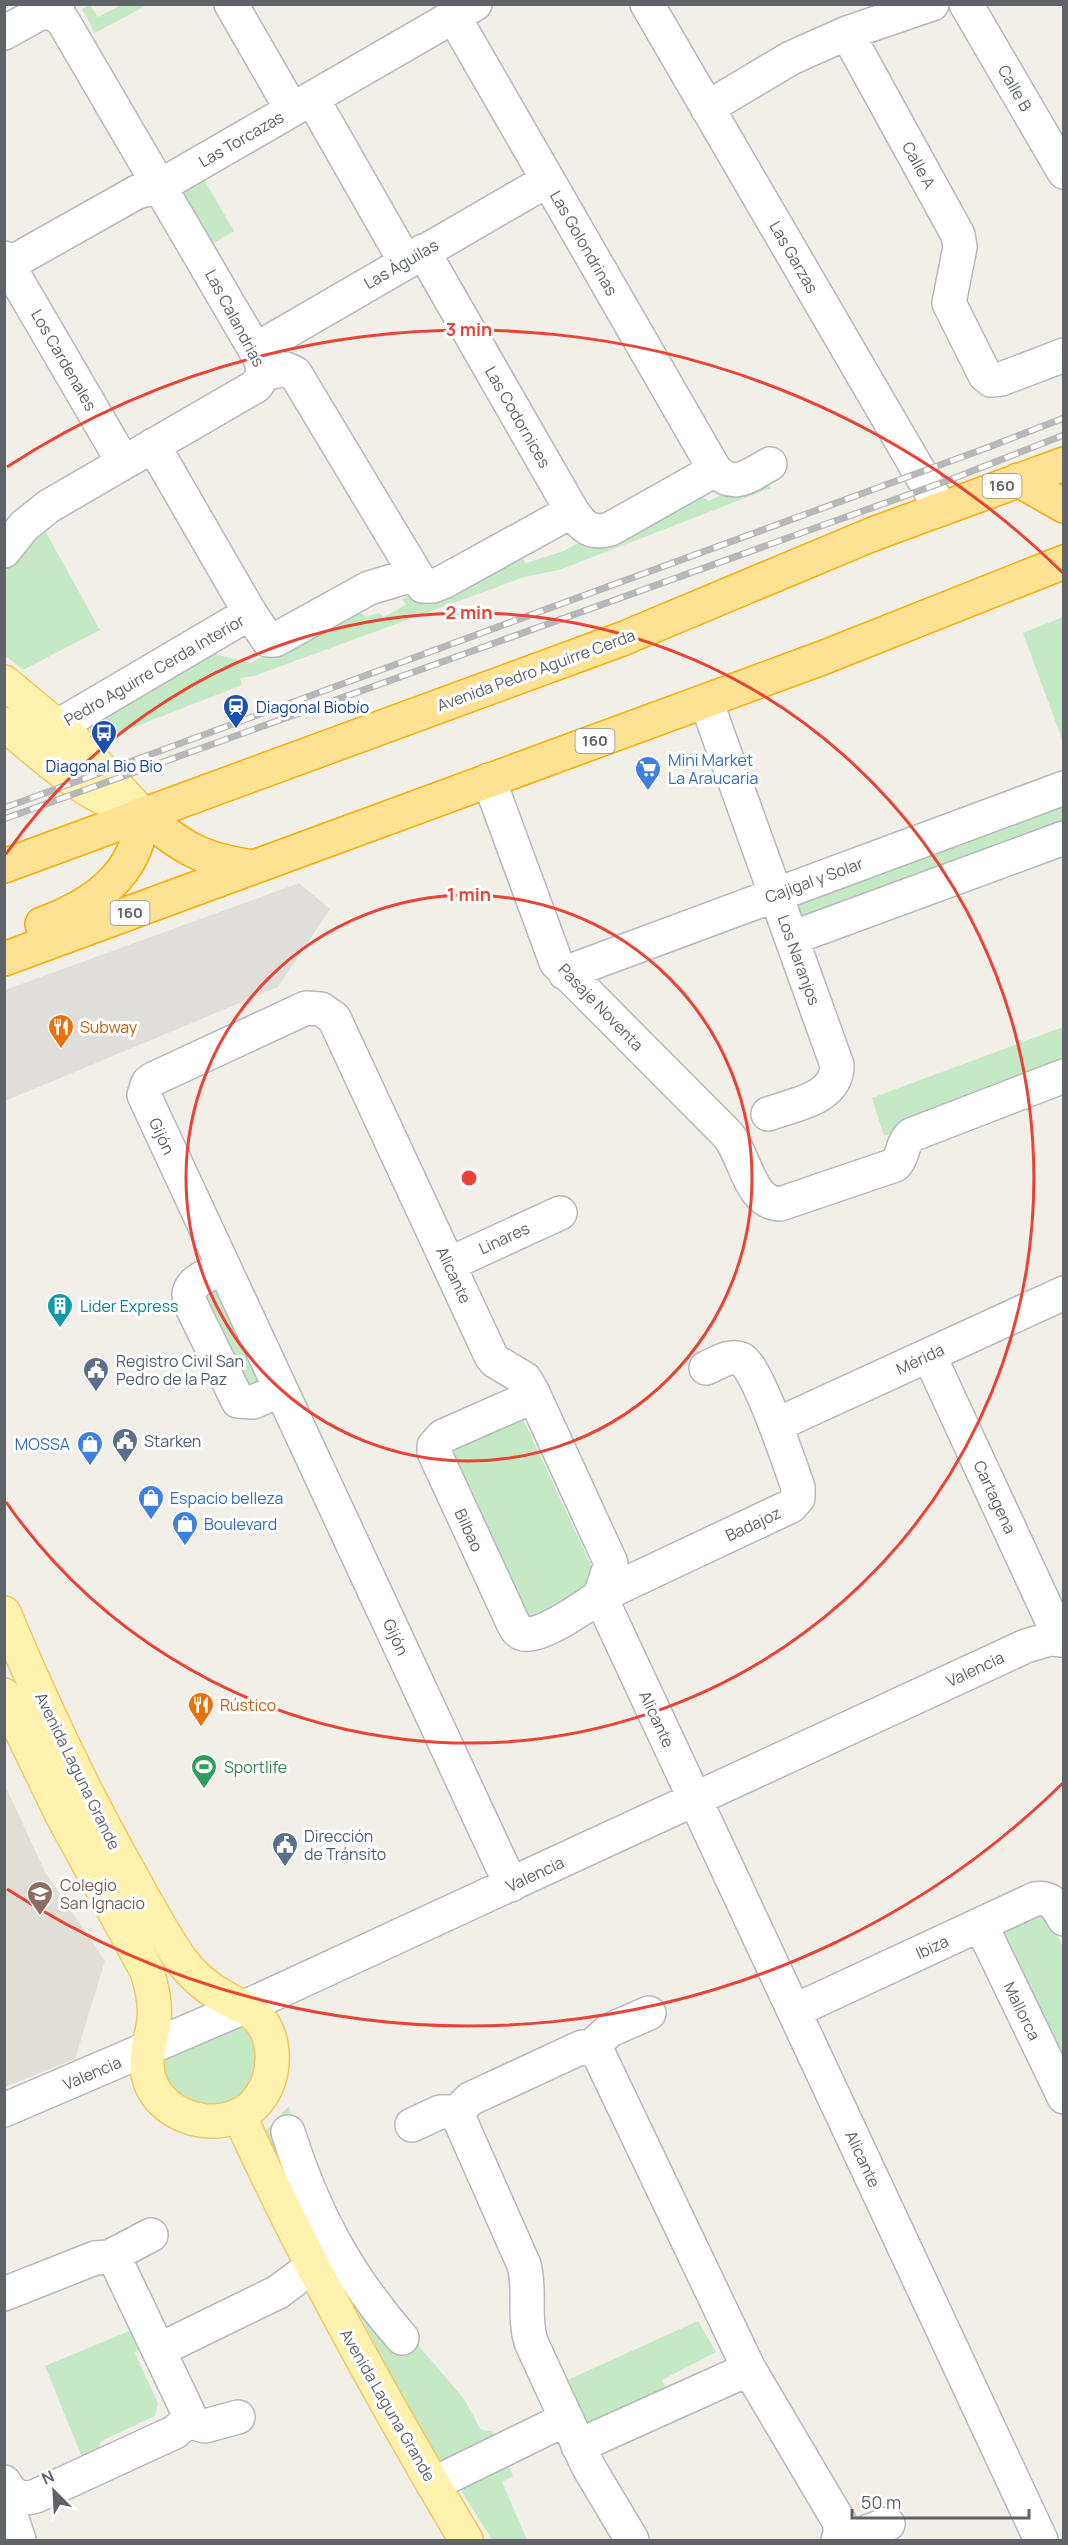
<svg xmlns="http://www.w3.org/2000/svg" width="1068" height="2545" font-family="Manrope,sans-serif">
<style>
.industrial{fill:#e0deda}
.education{fill:#e1ded6}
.green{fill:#c5e8c5}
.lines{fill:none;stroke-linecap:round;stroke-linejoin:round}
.minor-casing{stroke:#b5b8bc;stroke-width:36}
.major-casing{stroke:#f2c960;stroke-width:36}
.highway-casing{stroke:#f9ab00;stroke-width:36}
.minor{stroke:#fff;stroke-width:33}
.major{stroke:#fff2af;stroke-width:33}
.highway{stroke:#fde293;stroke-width:33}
.rail-casing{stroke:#b6b7b8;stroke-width:7}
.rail{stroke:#fff;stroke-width:4.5;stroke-dasharray:14;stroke-linecap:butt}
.ring{fill:none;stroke:#ea4335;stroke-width:3}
.labels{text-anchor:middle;stroke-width:6;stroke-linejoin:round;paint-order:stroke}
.shield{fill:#fff;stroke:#8f9295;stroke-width:1.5}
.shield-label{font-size:15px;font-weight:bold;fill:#5f6368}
.street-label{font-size:16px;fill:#5f6368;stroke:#fff}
.transit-label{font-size:16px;fill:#164399;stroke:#fff;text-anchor:start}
.shop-label{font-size:16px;fill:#366cbe;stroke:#fff;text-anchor:start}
.food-label{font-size:16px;fill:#c56008;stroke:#fff;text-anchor:start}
.culture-label{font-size:16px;fill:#0d838f;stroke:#fff;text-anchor:start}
.service-label{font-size:16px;fill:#4e5e75;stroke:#fff;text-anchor:start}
.leisure-label{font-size:16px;fill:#27864d;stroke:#fff;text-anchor:start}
.education-label{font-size:16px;fill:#785e54;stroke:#fff;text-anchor:start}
.centre{fill:#ea4335;stroke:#fff;stroke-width:3}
.ring-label{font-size:18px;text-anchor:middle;font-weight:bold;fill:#ea4335;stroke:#fff;stroke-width:6;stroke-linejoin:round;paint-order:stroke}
</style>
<rect width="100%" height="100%" fill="#f1efe8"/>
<!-- industrial -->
<path class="industrial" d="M299 883 330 909 278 987 5 1101V990Z"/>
<!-- education -->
<path class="education" d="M4 1783 45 1872 105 1961 75 2059 5 2087Z"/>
<!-- green -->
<path class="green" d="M90 5 98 17 121 5H147L95 33 82 9Z
M203 178 234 231 212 244 181 191Z
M763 472 771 488 559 570 524 577 254 676 240 678 242 685 98 741 79 721 210 643 218 655 251 663 353 606 366 617 379 613 384 617 406 605 402 599 496 547 512 545 526 563 564 551 680 484 709 501Z
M43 527 100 630 23 670 5 655 4 573Z
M1063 617V742L1023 633Z
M1063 799V828L795 930 785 902Z
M1063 1027V1066L884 1136 872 1098Z
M216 1279 262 1386 243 1390 202 1295Z
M522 1417 594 1571V1586L533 1626 445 1445Z
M1031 1908 1048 1916 1063 1947V2069L1002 1938 1003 1924Z
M242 2023 257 2044 255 2074 245 2092 230 2102 211 2107 176 2099 159 2062Z
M289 2106 292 2119 279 2136 412 2338 464 2399 481 2430 492 2431 497 2442 439 2469 265 2131Z
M698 2321 716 2352 662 2380 668 2394 590 2425 583 2420 563 2382Z
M134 2329 141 2346 135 2353 158 2403 155 2416 101 2441 96 2457 84 2462 45 2366Z
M507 2463 513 2476 502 2482 527 2540H492L462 2492 465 2480Z"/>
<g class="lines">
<defs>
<path id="minor" d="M231 4 292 110
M647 4 941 509
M966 4 1064 172
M52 12 63 21 261 360 264 374
M454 17 715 470
M4 33 38 14 52 12 58 4
M847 33 958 235 960 247 949 303 985 375 991 380 1001 379 1064 355
M312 98 405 261
M707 108 791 58 847 33 932 4
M423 251 572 511C582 526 591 535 610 529L715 470C735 490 749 475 770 464
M4 258 123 462
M4 267 137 192 160 186 475 4
M255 350 548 180
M264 374 286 369 295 373 423 586H433L443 582 572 511
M153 445 250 613 268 640H275L369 588 416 574
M4 551 24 526 49 506 256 386 264 374
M706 701 837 1065C837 1099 795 1104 768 1114
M58 726 250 613
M489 780 556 962 728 1135C746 1157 749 1203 780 1204L895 1165C904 1156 901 1144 911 1135L1064 1076
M792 938 1064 838
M565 973 1064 788
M449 1264 560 1213
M223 1268C207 1276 182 1282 191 1305L238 1401 253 1402 281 1390
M929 1355 1061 1640
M534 1396 443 1436 434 1446V1452L514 1625C517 1631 521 1635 529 1634 547 1633 585 1607 600 1596L791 1506 798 1498V1487C790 1466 758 1367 741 1359 730 1354 716 1364 706 1368
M776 1425 1064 1293
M511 1885 144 1095 148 1083 153 1079 306 1008 321 1009 334 1018 491 1356 495 1361 525 1379 532 1391 611 1563 600 1596 1041 2540
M981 1925 1064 2097
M794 2011 1035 1899C1051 1896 1057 1906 1064 1919
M590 2048 610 2030 649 2013
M4 2110 258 2001 1026 1646 1049 1639 1064 1640
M412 2125 440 2112H460
M288 2132C313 2212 347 2275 402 2338
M109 2257 151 2235
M4 2294 95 2258 109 2257 116 2261 188 2412 187 2421 175 2432 36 2496C21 2501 11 2495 4 2482
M159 2350 278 2292 334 2250
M187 2421 205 2426 238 2417
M578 2446 749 2369
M433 2484 566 2419
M14 2494 11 2516 19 2540
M840 2535H859L888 2524
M632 2540 588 2466 531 2342C523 2316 531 2291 524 2265L459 2118 462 2107 470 2099 582 2047 597 2052 601 2059 749 2369 840 2523V2535L838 2540"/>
<path id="major" d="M4 682 75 741 142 814
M4 724C49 760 80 794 137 812
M4 1613C41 1701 81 1787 128 1870 145 1900 161 1932 181 1960 192 1975 209 1989 225 1998 234 2003 245 2007 253 2013 277 2032 277 2072 261 2096 234 2138 162 2124 149 2078 143 2058 152 2039 154 2020 156 2003 152 1987 147 1971L62 1815 4 1695
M239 2115C306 2262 384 2402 466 2540"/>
<path id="highway" d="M1018 480 1064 506
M142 814C182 848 202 860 254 867
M4 866 622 639 873 534 1064 464
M42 924C94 905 139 874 142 814
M4 959 822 658 1064 562"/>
</defs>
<!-- minor casing -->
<use href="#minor" class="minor-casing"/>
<!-- major casing -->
<use href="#major" class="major-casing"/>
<!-- highway casing -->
<use href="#highway" class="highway-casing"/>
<!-- minor -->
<use href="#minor" class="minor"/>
<!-- major -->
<use href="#major" class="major"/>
<!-- highway -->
<use href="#highway" class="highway"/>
<defs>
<path id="rail" d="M4 808 989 447 1064 418
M4 819 952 479 1064 435"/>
</defs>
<!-- rail casing -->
<use href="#rail" class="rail-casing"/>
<!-- rail -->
<use href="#rail" class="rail"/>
</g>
<!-- distance rings -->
<g class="ring">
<circle cx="469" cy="1178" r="283"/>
<path d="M6 854A565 565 0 1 1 6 1502"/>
<path d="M1063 1783A848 848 0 0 1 7 1889M7 467A848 848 0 0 1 1063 573"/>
</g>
<!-- icons -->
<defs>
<symbol id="station-pin" viewBox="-11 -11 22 30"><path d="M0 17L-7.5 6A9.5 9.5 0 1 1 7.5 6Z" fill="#1a4fb4" stroke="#fff"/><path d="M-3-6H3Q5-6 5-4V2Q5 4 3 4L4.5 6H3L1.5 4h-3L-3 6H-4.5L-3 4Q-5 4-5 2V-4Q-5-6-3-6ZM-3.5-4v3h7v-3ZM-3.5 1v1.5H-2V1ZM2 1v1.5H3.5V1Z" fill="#fff"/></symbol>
<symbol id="bus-pin" viewBox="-11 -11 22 30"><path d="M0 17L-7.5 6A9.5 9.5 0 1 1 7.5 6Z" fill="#1a4fb4" stroke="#fff"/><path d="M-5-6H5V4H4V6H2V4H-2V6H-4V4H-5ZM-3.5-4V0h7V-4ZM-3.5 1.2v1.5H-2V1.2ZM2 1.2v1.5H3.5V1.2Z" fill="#fff"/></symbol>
<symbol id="supermarket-pin" viewBox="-11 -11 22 30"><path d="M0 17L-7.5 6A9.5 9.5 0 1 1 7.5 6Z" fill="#3f7fe0" stroke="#fff"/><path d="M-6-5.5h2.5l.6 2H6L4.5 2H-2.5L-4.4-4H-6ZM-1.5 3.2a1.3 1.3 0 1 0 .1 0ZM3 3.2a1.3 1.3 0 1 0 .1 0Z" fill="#fff"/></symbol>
<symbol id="restaurant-pin" viewBox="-11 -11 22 30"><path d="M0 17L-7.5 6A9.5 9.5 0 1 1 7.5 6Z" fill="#e8710a" stroke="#fff"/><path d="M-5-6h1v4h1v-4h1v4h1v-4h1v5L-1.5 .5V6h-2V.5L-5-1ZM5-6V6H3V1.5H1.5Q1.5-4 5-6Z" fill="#fff"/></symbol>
<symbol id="building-pin" viewBox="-11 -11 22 30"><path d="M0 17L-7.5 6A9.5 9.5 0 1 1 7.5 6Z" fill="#0f9aa8" stroke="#fff"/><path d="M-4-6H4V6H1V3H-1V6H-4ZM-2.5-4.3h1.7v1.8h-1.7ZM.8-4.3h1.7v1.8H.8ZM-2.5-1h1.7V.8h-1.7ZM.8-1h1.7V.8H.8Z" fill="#fff"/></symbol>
<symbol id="civic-pin" viewBox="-11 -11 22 30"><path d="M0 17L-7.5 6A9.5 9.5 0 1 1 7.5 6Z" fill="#5c6f8a" stroke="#fff"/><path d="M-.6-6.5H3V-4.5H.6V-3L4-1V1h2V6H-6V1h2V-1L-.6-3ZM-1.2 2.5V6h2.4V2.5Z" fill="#fff"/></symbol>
<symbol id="shop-pin" viewBox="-11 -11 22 30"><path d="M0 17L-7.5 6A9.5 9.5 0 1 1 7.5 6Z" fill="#3f7fe0" stroke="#fff"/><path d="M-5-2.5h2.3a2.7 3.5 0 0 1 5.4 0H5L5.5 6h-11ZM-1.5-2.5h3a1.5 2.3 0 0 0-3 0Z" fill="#fff"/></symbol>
<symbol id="stadium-pin" viewBox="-11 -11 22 30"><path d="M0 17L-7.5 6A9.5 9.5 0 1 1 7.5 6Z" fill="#2e9e5b" stroke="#fff"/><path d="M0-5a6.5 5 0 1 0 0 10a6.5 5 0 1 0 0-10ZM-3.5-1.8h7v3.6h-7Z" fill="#fff"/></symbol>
<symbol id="school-pin" viewBox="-11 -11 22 30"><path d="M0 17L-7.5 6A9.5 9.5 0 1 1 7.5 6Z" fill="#8d6e63" stroke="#fff"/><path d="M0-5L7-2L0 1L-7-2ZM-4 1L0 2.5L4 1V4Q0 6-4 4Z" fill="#fff"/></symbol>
</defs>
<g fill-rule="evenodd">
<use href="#station-pin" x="221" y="692" width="30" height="40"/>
<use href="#bus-pin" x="89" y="718" width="30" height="40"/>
<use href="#supermarket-pin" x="633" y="754" width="30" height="40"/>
<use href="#restaurant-pin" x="46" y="1012" width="30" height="40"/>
<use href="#building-pin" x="45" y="1291" width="30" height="40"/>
<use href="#civic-pin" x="81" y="1355" width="30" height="40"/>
<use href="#civic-pin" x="110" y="1426" width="30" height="40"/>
<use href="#shop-pin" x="75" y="1429" width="30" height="40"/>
<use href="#shop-pin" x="136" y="1483" width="30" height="40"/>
<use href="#shop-pin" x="170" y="1509" width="30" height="40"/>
<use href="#restaurant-pin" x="186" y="1690" width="30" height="40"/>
<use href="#stadium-pin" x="189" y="1752" width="30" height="40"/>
<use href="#civic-pin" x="270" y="1830" width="30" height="40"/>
<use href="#school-pin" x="25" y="1879" width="30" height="40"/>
</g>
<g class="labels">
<!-- shield labels -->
<g class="shield">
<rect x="982.5" y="474" width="39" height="24" rx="4.5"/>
<rect x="575.5" y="729" width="39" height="24" rx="4.5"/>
<rect x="110.5" y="901" width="39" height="24" rx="4.5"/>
</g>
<g class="shield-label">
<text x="1002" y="491">160</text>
<text x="595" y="746">160</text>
<text x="130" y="918">160</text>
</g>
<!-- street labels -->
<g class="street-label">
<text transform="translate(1015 88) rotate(60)" y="6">Calle B</text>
<text transform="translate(241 139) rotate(-30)" y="6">Las Torcazas</text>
<text transform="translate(919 165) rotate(61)" y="6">Calle A</text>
<text transform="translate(584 243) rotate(60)" y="6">Las Golondrinas</text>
<text transform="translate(794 257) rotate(60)" y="6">Las Garzas</text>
<text transform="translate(401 264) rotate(-30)" y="6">Las Águilas</text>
<text transform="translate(235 318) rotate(62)" y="6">Las Calandrias</text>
<text transform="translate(64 360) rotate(60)" y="6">Los Cardenales</text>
<text transform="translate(518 417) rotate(60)" y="6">Las Codornices</text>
<text transform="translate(154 670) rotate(-30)" y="6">Pedro Aguirre Cerda Interior</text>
<text transform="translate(536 670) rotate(-20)" y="6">Avenida Pedro Aguirre Cerda</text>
<text transform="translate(814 880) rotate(-20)" y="6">Cajigal y Solar</text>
<text transform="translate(799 960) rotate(70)" y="6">Los Naranjos</text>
<text transform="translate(601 1007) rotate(46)" y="6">Pasaje Noventa</text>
<text transform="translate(162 1136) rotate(65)" y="6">Gijón</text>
<text transform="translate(504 1238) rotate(-25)" y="6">Linares</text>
<text transform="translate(454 1275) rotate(65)" y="6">Alicante</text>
<text transform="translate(920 1359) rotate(-25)" y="6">Mérida</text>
<text transform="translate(995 1497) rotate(65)" y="6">Cartagena</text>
<text transform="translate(753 1524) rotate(-25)" y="6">Badajoz</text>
<text transform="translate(469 1530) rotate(65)" y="6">Bilbao</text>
<text transform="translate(396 1637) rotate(65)" y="6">Gijón</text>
<text transform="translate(975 1669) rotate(-25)" y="6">Valencia</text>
<text transform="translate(657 1719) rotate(65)" y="6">Alicante</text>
<text transform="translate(78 1771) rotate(64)" y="6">Avenida Laguna Grande</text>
<text transform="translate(535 1874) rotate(-25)" y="6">Valencia</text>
<text transform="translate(932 1947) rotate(-25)" y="6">Ibiza</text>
<text transform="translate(1022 2011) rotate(64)" y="6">Mallorca</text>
<text transform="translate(92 2073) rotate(-23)" y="6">Valencia</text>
<text transform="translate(863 2159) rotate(65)" y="6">Alicante</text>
<text transform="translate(388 2405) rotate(60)" y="6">Avenida Laguna Grande</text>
</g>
<!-- transit labels -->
<g class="transit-label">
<text x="256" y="713">Diagonal Biobío</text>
<text x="104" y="772" text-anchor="middle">Diagonal Bio Bio</text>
</g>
<!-- shop labels -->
<g class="shop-label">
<text x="668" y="766">Mini Market<tspan x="668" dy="18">La Araucaria</tspan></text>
<text x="70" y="1450" text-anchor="end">MOSSA</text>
<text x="170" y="1504">Espacio belleza</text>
<text x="204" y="1530">Boulevard</text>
</g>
<!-- food labels -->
<g class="food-label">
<text x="80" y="1033">Subway</text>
<text x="220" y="1711">Rústico</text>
</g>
<!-- culture labels -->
<g class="culture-label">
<text x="80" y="1312">Lider Express</text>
</g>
<!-- service labels -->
<g class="service-label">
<text x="116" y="1367">Registro Civil San<tspan x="116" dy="18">Pedro de la Paz</tspan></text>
<text x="144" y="1447">Starken</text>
<text x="304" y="1842">Dirección<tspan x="304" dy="18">de Tránsito</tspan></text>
</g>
<!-- leisure labels -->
<g class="leisure-label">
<text x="224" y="1773">Sportlife</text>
</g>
<!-- education labels -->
<g class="education-label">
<text x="60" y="1891">Colegio<tspan x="60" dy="18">San Ignacio</tspan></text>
</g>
</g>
<circle cx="469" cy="1178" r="9" class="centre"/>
<g class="ring-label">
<text x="469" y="336">3 min</text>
<text x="469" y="619">2 min</text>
<text x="469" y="901">1 min</text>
</g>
<!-- border -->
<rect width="1068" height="2545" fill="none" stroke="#5f6368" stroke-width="12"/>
<!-- north arrow -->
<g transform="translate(54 2491) rotate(336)" stroke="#ffffff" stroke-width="4.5" paint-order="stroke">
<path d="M0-4.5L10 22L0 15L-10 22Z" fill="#5f6368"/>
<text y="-9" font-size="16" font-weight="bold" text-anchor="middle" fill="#5f6368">N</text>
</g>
<!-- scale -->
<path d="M852 2509v9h177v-9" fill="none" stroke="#5f6368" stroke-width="3"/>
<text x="861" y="2509" font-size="18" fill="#5f6368" stroke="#ffffff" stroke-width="4.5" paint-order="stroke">50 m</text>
</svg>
